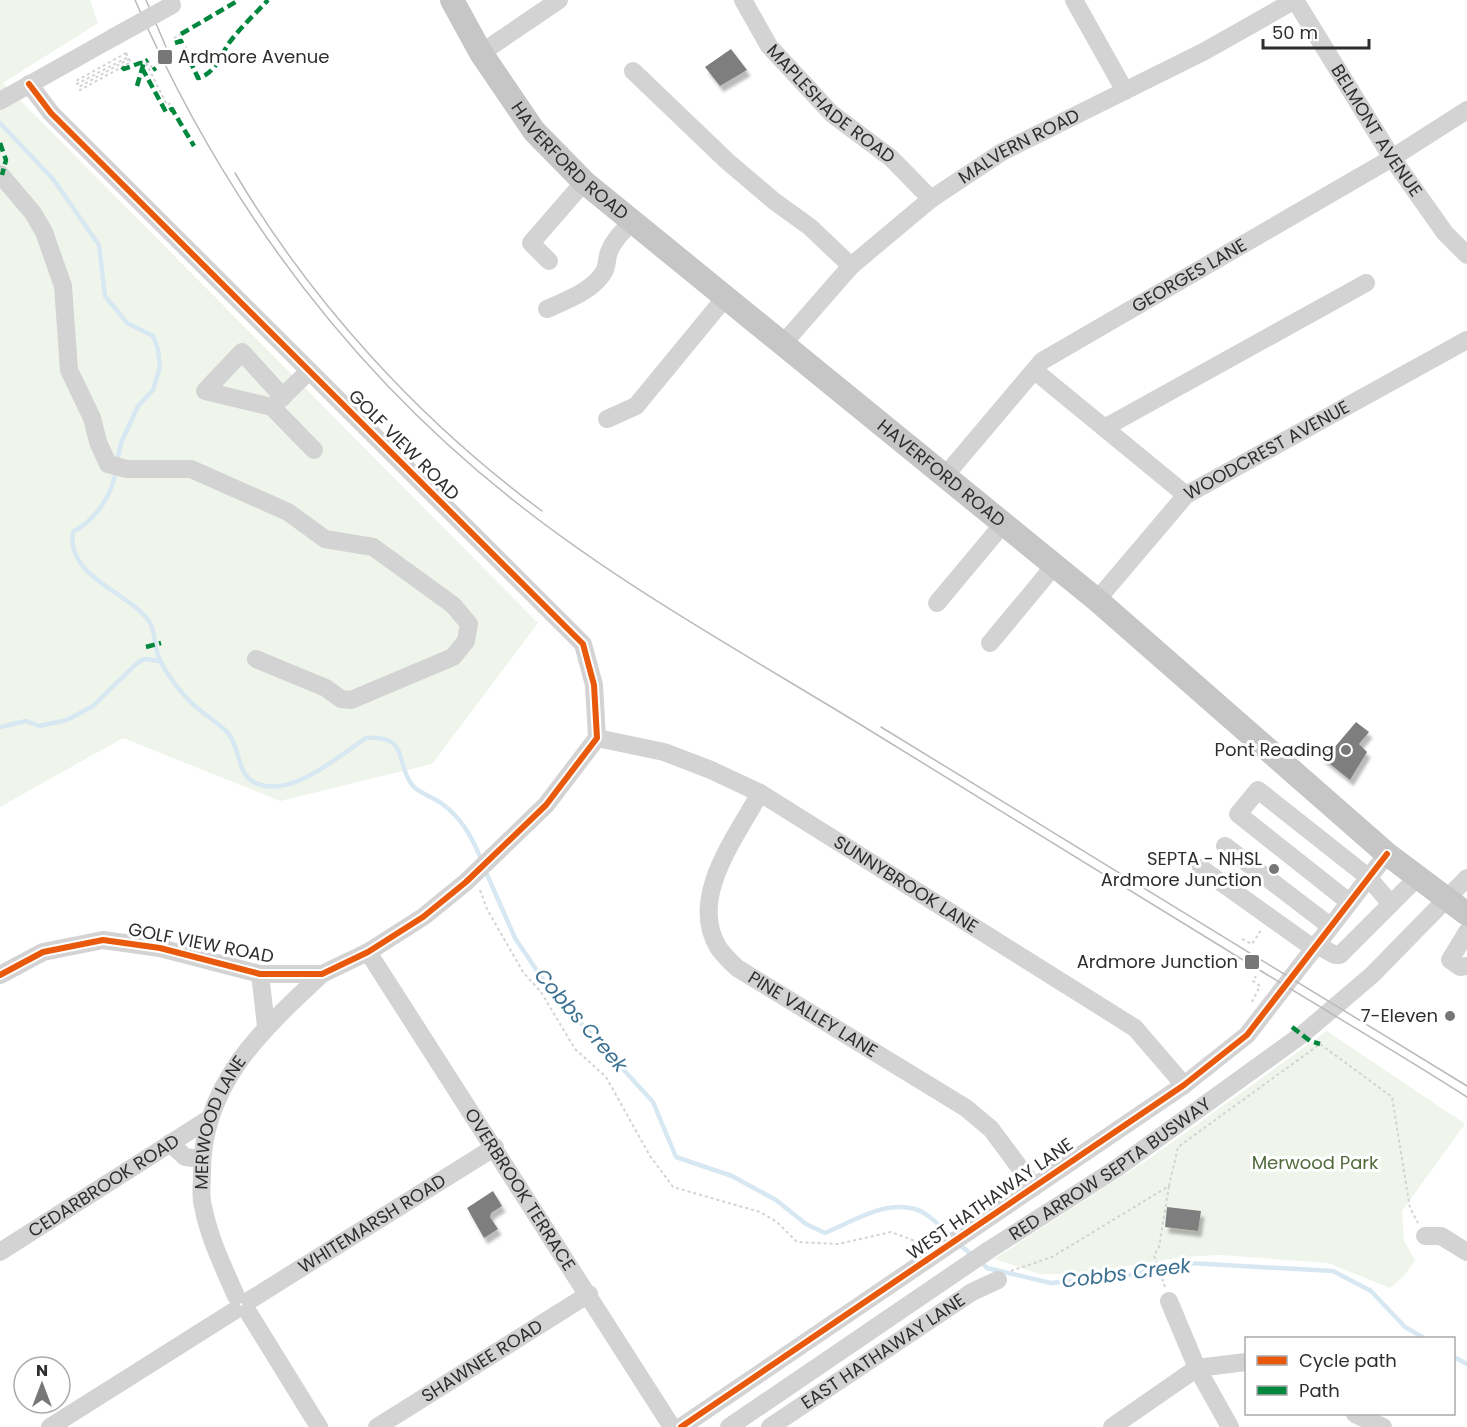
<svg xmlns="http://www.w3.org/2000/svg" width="1467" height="1427" font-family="Poppins,sans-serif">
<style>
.green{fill:#f0f5eb}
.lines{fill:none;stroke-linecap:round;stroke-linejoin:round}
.stream{stroke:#d7e8f2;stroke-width:4.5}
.building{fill:#7e7e7e;filter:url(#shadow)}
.path{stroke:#d3d3d3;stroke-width:2;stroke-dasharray:3 3;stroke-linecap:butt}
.minor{stroke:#d3d3d3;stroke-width:18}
.major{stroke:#c6c6c6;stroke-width:24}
.tram{stroke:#bababa;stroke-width:1.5}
.minor-bridge{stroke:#d3d3d3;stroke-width:18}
.quiet{stroke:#00873e;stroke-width:4.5;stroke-dasharray:9 4.5;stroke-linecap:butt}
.cycleway-casing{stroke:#fff;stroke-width:10}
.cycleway{stroke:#e8590c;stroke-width:6}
.poi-dot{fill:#777;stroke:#fff;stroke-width:2}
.labels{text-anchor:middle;stroke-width:6;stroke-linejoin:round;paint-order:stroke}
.poi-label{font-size:18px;fill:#2e2e2e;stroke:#fff;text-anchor:end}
.street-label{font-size:18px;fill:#2e2e2e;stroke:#fff}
.park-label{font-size:18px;fill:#516a3a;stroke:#fff}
.water-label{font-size:20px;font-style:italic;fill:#3a7091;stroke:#fff}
</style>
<defs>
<filter id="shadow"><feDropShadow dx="3.5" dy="6" stdDeviation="1.5" flood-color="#0004"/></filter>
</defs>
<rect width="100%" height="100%" fill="#fff"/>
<!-- green -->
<path class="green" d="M0 0H90L98 23 3 83 538 623 432 764 280 801 123 738 0 807Z
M1327 1031 1465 1124 1402 1211 1404 1241 1415 1260 1404 1276 1390 1288 1328 1263 1220 1255 1183 1257 1076 1274H1040L994 1259 1150 1158Z"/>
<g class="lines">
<!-- stream -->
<path class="stream" d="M0 123 53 179 99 245 105 296 127 323 153 336 158 349 160 367 153 390 138 406 121 443 117 462
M116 470C112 496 96 519 73 532 66 577 127 591 149 621 156 631 154 649 160 660 167 675 184 697 196 707 206 716 220 724 228 733 242 750 235 778 261 785 295 795 340 755 366 738 411 735 394 764 413 786 419 793 433 797 441 803 461 817 472 837 481 859
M0 727 26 721 39 726 67 720 93 706 136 664 144 659 160 661
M485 870 515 938 548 987 653 1102 676 1157 732 1176 776 1200 806 1224 825 1233C852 1222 884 1200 915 1209 929 1213 942 1229 953 1238
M959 1244 973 1256
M980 1261 987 1268 1051 1283 1120 1277 1188 1263 1333 1271 1371 1291 1405 1327 1424 1338
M1454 1357 1467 1364"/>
</g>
<!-- building -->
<path class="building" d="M731 49 747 70 720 86 705 67Z
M1356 722 1369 732 1359 744 1367 752 1350 780 1320 756 1330 745 1334 748Z
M493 1191 502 1206 491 1213 490 1217 498 1229 484 1238 467 1208Z
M1167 1207 1201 1211 1198 1231 1165 1227Z"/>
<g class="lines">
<!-- path -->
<path class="path" d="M174 38 181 34
M126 53 128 57 77 84 76 81Z
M129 59 131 62 80 90 79 87Z
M148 60 153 70
M146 63 167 105 173 102
M480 890 487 909 523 972 541 992 575 1049 606 1077 650 1156 673 1187 760 1212 777 1222 797 1242 838 1244 891 1232 923 1244
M1242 939 1252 944 1261 930
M1252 1002 1260 986 1253 981 1256 976
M1011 1271 1052 1257 1169 1186 1178 1147 1320 1044 1392 1097 1410 1208 1418 1223
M1165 1287 1154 1255 1159 1247 1169 1186"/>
<!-- minor -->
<g class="minor">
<path id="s1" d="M743 0 769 46 832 114 891 158 931 199"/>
<path d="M1074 0 1125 91"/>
<path id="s2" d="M1295 0 1392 158 1445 233 1467 255"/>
<path d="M481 53 559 0"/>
<path d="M633 71 727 161 774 201 810 227 851 266"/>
<path d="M0 101 114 37"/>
<path d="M0 174 33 213 44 232 63 286 69 370 92 418 98 442 108 464 127 469H191L288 512 325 539 373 547 453 605 469 624 466 641 453 657 351 700 341 699 326 688 256 659"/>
<path d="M549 261 531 243 584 182"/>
<path d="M547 309C566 300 594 291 605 270 607 265 607 257 609 252 614 239 622 231 632 223"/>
<path id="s3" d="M782 345 851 266 931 199 1002 152 1205 51 1295 0"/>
<path d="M309 371 272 407 314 450"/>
<path d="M1035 371 1186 495"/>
<path d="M272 407 205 391 242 352 283 397"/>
<path d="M607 419 636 406 724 299"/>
<path d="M1104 428 1366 283"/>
<path id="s4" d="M944 477 1042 361 1392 158 1467 110"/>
<path id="s5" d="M1097 600 1186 495 1467 340"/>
<path d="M937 603 1003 524"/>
<path d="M990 643 1054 566"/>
<path id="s6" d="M597 738 664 752 711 770 760 793 1135 1028 1184 1085"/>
<path id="s7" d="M760 793C737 836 688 897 718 947 723 955 731 962 737 968L966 1108 991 1129 1034 1187"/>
<path d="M1225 846 1330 926"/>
<path d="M1201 868 1313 948"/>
<path d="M1349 902 1238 814 1258 790 1368 877 1391 904"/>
<path d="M1467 932 1450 960 1460 967 1467 966"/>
<path d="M1315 944 1335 955H1340L1418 877"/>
<path id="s8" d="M368 952 672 1427"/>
<path d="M260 974 266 1026"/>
<path d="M0 975 43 952 103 940 160 948 260 974H322L368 952 423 917 466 882 546 805 597 738 594 685 583 644 51 113 29 84"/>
<path d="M170 1143 185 1157 202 1159"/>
<path d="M1425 1236H1441L1467 1252"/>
<path id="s9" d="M0 1252 207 1120"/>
<path id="s10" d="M236 1296C223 1266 209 1238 203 1206 200 1196 202 1185 202 1174 201 1085 261 1031 322 974"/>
<path id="s11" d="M250 1300 495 1147"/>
<path d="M1169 1301 1197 1368 1230 1427"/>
<path d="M248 1312 319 1427"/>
<path d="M1355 1414 1383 1427"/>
<path d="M50 1427 234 1311"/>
<path id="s12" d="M377 1427 589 1294"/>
<path d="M681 1427 1184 1085 1247 1035 1387 854"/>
<path id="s13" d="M729 1427 989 1250 1117 1168 1304 1033 1372 975 1467 878"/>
<path id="s14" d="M770 1427 972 1292 998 1280"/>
<path d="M1112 1427 1197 1368 1246 1362"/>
</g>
<!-- major -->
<path class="major" id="s15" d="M452 0 481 53 534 131 584 182 1097 600 1387 854 1467 914"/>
<!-- tram -->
<path class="tram" d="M135 0C223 202 348 372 522 507 632 593 761 663 879 736 1002 812 1125 888 1248 963 1321 1008 1395 1051 1467 1097
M146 0 166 47
M235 173C312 303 420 421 542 511
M881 727 1467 1086"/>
<!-- minor-bridge -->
<path class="minor-bridge" d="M114 37 172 5"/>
<!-- quiet -->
<path class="quiet" d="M181 34 239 0
M175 43 181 41 198 78C215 74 220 56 229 43 240 28 255 14 268 0
M122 67 124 69 140 63H146
M142 68 166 112 172 109 194 146
M153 70 156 68
M137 86 144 62 148 60
M0 143 6 160 2 175
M146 647 161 643
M1292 1027 1310 1041 1320 1044"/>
<defs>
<path id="cycleway" d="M0 975 43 952 103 940 160 948 260 974H322L368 952 423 917 466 882 546 805 597 738 594 685 583 644 51 113 29 84
M681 1427 1184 1085 1247 1035 1387 854"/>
</defs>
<!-- cycleway casing -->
<use href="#cycleway" class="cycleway-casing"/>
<!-- cycleway -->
<use href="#cycleway" class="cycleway"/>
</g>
<!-- markers -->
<g class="poi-dot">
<rect x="157" y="49" width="16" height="16" rx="3"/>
<circle cx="1346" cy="750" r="6"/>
<circle cx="1274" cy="869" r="6"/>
<rect x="1244" y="954" width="16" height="16" rx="3"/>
<circle cx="1450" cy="1016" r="6"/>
</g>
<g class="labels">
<!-- poi labels -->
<g class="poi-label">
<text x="178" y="63" text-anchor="start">Ardmore Avenue</text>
<text x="1334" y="756">Pont Reading</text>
<text x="1262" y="865">SEPTA - NHSL<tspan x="1262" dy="21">Ardmore Junction</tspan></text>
<text x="1238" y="968">Ardmore Junction</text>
<text x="1438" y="1022">7-Eleven</text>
</g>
<!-- street labels -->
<g class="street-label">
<text dy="6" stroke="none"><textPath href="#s1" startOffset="138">MAPLESHADE ROAD</textPath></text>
<text dy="6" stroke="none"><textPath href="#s2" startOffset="154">BELMONT AVENUE</textPath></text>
<text dy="6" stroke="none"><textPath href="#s3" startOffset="312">MALVERN ROAD</textPath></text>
<text dy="6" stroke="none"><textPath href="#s15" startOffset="201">HAVERFORD ROAD</textPath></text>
<text dy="6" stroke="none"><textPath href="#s4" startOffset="322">GEORGES LANE</textPath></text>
<text transform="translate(404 445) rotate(45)" y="6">GOLF VIEW ROAD</text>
<text dy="6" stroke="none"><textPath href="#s5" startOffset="230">WOODCREST AVENUE</textPath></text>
<text dy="6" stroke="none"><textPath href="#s15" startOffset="687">HAVERFORD ROAD</textPath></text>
<text dy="6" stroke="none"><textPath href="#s6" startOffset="345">SUNNYBROOK LANE</textPath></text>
<text transform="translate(201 943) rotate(11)" y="6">GOLF VIEW ROAD</text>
<text dy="6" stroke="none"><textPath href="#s7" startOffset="285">PINE VALLEY LANE</textPath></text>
<text dy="6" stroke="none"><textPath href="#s10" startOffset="183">MERWOOD LANE</textPath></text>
<text dy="6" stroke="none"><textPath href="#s13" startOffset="460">RED ARROW SEPTA BUSWAY</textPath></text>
<text dy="6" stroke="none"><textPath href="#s9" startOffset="123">CEDARBROOK ROAD</textPath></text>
<text dy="6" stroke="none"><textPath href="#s8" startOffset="282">OVERBROOK TERRACE</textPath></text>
<text transform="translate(990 1199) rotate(-35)" y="6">WEST HATHAWAY LANE</text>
<text dy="6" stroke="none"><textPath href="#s11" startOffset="144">WHITEMARSH ROAD</textPath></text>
<text dy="6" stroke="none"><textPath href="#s14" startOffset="136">EAST HATHAWAY LANE</textPath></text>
<text dy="6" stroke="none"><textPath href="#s12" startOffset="124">SHAWNEE ROAD</textPath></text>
</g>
<!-- park labels -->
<g class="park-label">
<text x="1315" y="1169">Merwood Park</text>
</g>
<!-- water labels -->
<g class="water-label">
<text transform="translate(581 1020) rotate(49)" y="7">Cobbs Creek</text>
<text transform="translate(1126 1273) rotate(-7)" y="7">Cobbs Creek</text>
</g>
</g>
<!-- legend -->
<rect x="1245" y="1337" width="210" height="78" fill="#ffffff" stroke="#ababab" stroke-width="1.5"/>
<rect x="1257" y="1356" width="30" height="9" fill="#e8590c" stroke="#ababab" stroke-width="1.5"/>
<text x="1299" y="1367" font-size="18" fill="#2e2e2e">Cycle path</text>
<rect x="1257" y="1386" width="30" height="9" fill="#00873e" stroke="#ababab" stroke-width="1.5"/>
<text x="1299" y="1397" font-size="18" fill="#2e2e2e">Path</text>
<!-- north arrow -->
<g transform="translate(42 1385)"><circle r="28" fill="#ffffff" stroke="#ababab" stroke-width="1.5"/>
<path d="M0-4.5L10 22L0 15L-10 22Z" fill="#777777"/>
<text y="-9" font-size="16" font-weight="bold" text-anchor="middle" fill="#2e2e2e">N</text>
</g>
<!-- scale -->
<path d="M1263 39v9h106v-9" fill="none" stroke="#2e2e2e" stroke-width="3"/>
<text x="1272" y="39" font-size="18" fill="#2e2e2e" stroke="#ffffff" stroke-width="4.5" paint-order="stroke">50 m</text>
</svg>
